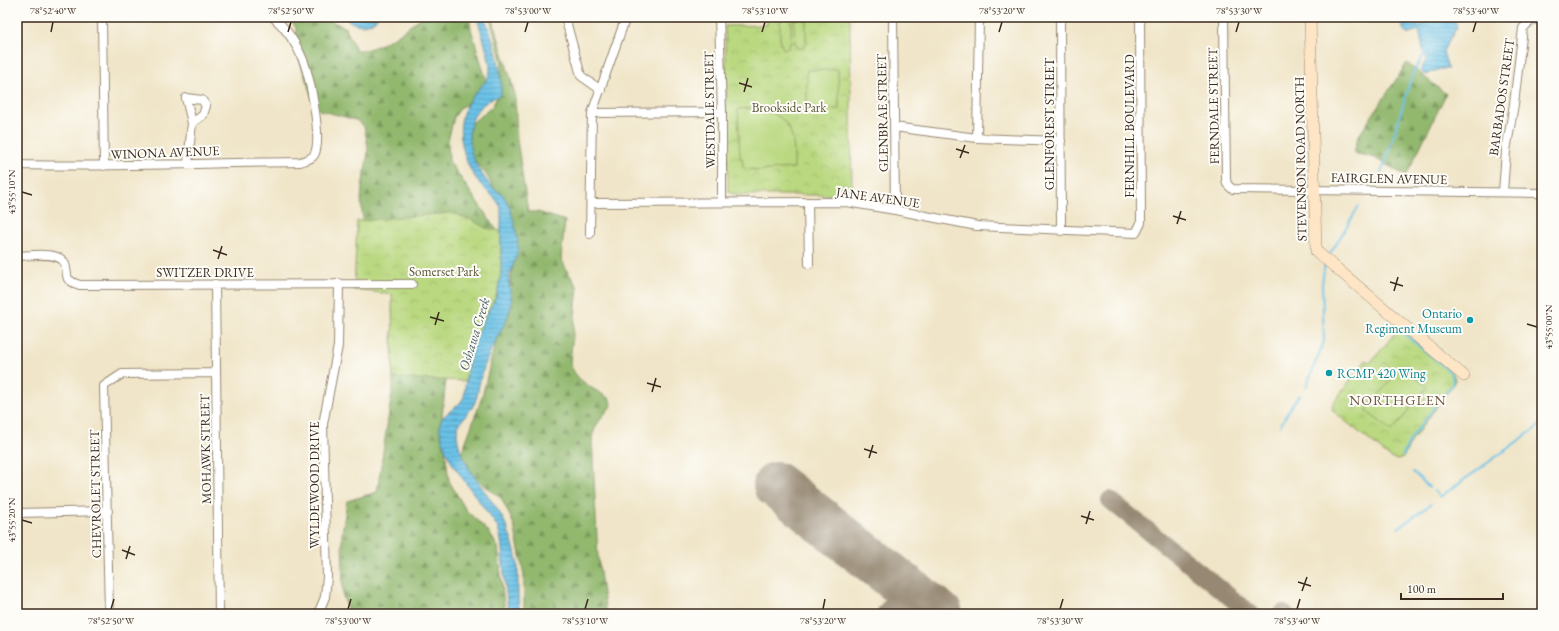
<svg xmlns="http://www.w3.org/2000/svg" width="1559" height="631" font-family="'EB Garamond',serif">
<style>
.forest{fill:url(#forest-firs);stroke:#667146}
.park{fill:url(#park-crowns);stroke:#7a814e}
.pitch{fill:#b9d87f;stroke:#7a814e}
.water{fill:url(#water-rules);stroke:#527683}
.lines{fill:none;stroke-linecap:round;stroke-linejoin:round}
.stream{stroke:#6ac2e8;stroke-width:2}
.taxiway{stroke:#968873;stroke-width:18}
.runway{stroke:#968873;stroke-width:46}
.street-casing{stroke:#968873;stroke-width:10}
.secondary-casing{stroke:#968873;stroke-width:12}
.street{stroke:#fff;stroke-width:8}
.secondary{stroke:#fee5c5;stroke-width:11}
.ticks{fill:none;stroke:#3b2a1e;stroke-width:1.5}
.culture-dot{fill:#0f9aa8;stroke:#fdfcf7;stroke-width:1.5}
.labels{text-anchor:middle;stroke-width:4;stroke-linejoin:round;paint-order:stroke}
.street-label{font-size:13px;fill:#3b2a1e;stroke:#fdfcf7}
.park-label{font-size:13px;fill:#5a5636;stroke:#fdfcf7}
.culture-label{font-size:13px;fill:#0d838f;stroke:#fdfcf7;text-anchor:end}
.water-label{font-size:14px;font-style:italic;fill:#4b5f65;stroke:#fdfcf7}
.neighbourhood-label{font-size:14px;letter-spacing:1px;fill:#6e5444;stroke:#fdfcf7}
.neatline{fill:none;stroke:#3b2a1e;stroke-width:1.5}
.ticks-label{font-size:10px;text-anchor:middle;fill:#3b2a1e}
</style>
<defs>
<pattern id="forest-firs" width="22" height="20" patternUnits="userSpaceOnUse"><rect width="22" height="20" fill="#92b86e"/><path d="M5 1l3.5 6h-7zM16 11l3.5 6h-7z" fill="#78965a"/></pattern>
<pattern id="park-crowns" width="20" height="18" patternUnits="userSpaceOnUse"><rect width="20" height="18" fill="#b9d87f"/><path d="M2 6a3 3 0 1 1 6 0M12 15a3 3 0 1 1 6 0" fill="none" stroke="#a0ba6d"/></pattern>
<pattern id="water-rules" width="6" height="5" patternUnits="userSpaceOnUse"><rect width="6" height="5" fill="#6ac2e8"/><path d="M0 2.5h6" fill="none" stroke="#589ebb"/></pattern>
</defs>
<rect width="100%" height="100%" fill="#fdfcf7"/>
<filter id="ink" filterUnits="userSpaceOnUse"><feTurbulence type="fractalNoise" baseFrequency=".025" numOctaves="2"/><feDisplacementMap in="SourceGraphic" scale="8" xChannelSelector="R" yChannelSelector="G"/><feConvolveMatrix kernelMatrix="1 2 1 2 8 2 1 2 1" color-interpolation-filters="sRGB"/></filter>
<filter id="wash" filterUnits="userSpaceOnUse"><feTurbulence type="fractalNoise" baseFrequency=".012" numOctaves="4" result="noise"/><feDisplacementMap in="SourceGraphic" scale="16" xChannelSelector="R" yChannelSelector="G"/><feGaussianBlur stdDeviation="0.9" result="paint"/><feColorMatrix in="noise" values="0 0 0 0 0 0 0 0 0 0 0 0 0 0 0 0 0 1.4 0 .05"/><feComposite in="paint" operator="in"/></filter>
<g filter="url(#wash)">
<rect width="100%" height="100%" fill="#f0e5c8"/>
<!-- forest -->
<path class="forest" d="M289 17H328L333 22 345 27 356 50C377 52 406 30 421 17H469L471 29 488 86 483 98 461 107 454 117 448 141 449 161 500 235 364 223C357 194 365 178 368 151 368 143 365 134 364 126L356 120 319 110 311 95 300 62 296 28Z
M490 17H492L515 94 517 140 528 212H538L565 221 561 258 567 271 578 287 570 362C574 381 595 389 610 399L611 406C603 416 595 424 592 438L598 558 606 614H524V575L514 525 502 499 470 474 467 467 462 452 482 397 512 274 513 225 509 215 486 174 470 156 462 140 468 126 492 107 498 95 502 63Z
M1407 63 1446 94 1406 176 1375 158 1354 153 1358 137Z
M392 331 446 379 442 417 446 427 444 441 449 481 466 510 488 531 498 547 505 614H349L343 596 342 534 347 501 377 492 393 386Z"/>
<!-- park -->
<path class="park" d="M767 17H850L852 195H736L730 193 728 191 725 26 767 25Z
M451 213 472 220 485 228 501 231C500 252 504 276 496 296 493 306 486 314 482 324 474 341 468 361 466 381L393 378 392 294 354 290 357 221Z
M1395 325 1397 326 1453 372 1455 380 1452 386 1413 439 1403 458 1397 460 1391 458 1333 411 1332 408 1333 403 1366 360 1370 363 1397 331 1394 328Z"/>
<!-- pitch -->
<path class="pitch" d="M782 17H788L789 20H791V44H789V48L783 49 782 45 780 44V20H782Z
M797 17H803V20H806V44H804V48H797V44H795L794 20H797Z
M807 70H838L839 109H807Z
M754 108C791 114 795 133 794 168L754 171V169L746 170 743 167 742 158H740L738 109Z
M1401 367 1427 387 1392 431 1366 411Z"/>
<!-- water -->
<path class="water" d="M344 17H378C368 28 355 27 344 17Z
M477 17H484C495 41 502 69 501 95 468 105 462 138 477 166 481 173 487 182 493 188 496 191 501 192 503 195 511 205 517 231 518 244 519 257 511 266 509 279 508 288 513 296 511 306 508 322 496 337 490 352 486 362 482 371 480 381 478 388 478 395 475 402 471 413 456 421 457 435 461 470 492 494 506 525 511 538 517 554 518 569 518 584 517 599 520 614H509C506 598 505 580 503 563 502 550 502 538 497 526L453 465 445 449 440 431V422L444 416 460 403 464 397 467 370 472 350 482 323 497 295 501 273V208C497 199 492 196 485 189 477 181 468 168 465 156 457 130 459 110 477 91 483 84 489 79 490 70 491 59 480 30 477 17Z
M1402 17H1416V25L1422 26V17H1454L1457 27 1443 51 1448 69H1439L1426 75 1420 71 1427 59 1423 49 1419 30 1407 34 1403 29Z"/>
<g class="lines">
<!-- stream -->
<path class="stream" d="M1381 173 1388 155 1412 75 1426 51
M1330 254 1359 206
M1306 387 1324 341 1322 284 1325 263
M1280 426 1293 403 1300 395
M1403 456 1410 440 1417 430 1452 385 1453 378 1448 370 1403 333
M1413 472 1429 487
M1434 491 1440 497 1542 424
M1398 528 1431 504"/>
<!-- taxiway -->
<path class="taxiway" d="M1110 500 1251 614
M885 614 894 602 912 591
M1282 614 1284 613 1285 614"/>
<!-- runway -->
<path class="runway" d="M776 485 940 614"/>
</g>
</g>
<g filter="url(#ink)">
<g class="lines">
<defs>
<path id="street" d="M102 17 104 166
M565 17 581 76 601 90
M719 17 722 112V202
M893 17 895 210
M1060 17 1061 231
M1224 17 1226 179 1227 184 1232 189 1542 193
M592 113 722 112
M894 127 977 138 1061 141
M977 138 979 17
M188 163 192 123 186 98 202 100 206 106 203 115 192 123
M17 165C112 167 206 163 300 162 306 160 313 159 315 153 322 136 310 79 304 62 297 45 287 29 273 17
M1503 192 1506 151 1514 104 1523 28 1532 20 1542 19
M808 202 809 264
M591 203 846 202 895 210 977 226 1136 233 1141 223 1140 17
M590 234 592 113 626 17
M17 256C28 256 60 250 65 264 67 269 66 274 68 279L74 283 80 285 412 284
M215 284 219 614
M17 513 108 511
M109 614 104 386 122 374 216 373
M318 614 325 597 327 577 323 424 338 346 339 283"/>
<path id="secondary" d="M1310 17 1316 251 1464 376
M17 613V614"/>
</defs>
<!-- street casing -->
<use href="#street" class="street-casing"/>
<!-- secondary casing -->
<use href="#secondary" class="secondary-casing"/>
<!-- street -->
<use href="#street" class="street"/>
<!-- secondary -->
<use href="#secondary" class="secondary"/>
</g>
</g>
<!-- ticks -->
<path class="ticks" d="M51 32 53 22M288 32 291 22M525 32 528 22M762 32 765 22M999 32 1002 22M1236 32 1239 22M1473 32 1476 22M739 83 752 87M744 92 748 78M956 149 969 153M960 158 965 145M22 192 32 195M1173 216 1186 220M1177 224 1181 211M213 250 227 255M218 259 222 246M1390 282 1403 286M1394 291 1398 277M430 317 444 321M1527 324 1537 327M435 325 439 312M647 383 661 387M652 392 656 378M864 449 877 453M869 458 873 445M1081 516 1094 520M22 520 32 523M1086 524 1090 511M122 550 135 555M126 559 130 546M1298 582 1311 586M1302 591 1307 577M111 609 114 599M348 609 351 599M585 609 588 599M823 609 825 599M1060 609 1063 599M1297 609 1300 599"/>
<!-- markers -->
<g class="culture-dot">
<circle cx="1470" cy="320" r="4"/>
<circle cx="1329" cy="373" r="4"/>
</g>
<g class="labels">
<!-- street labels -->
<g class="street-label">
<text transform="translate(1501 97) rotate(-82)" y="5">BARBADOS STREET</text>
<text transform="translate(1213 106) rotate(-91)" y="5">FERNDALE STREET</text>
<text transform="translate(709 110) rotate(-91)" y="5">WESTDALE STREET</text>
<text transform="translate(882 113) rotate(-91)" y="5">GLENBRAE STREET</text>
<text transform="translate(1049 124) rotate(-90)" y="5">GLENFOREST STREET</text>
<text transform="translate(1129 126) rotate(-90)" y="5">FERNHILL BOULEVARD</text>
<text transform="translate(165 152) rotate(-2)" y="5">WINONA AVENUE</text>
<text transform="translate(1300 159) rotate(-91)" y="5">STEVENSON ROAD NORTH</text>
<text transform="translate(1389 178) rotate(1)" y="5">FAIRGLEN AVENUE</text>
<text transform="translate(878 197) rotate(8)" y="5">JANE AVENUE</text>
<text x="205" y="277">SWITZER DRIVE</text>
<text transform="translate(205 449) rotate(-91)" y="5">MOHAWK STREET</text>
<text transform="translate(314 485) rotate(-90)" y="5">WYLDEWOOD DRIVE</text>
<text transform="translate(95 494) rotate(-91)" y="5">CHEVROLET STREET</text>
</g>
<!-- park labels -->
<g class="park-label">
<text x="789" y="112">Brookside Park</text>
<text x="444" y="276">Somerset Park</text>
</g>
<!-- culture labels -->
<g class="culture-label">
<text x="1462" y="318">Ontario<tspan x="1462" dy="15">Regiment Museum</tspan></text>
<text x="1337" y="378" text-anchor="start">RCMP 420 Wing</text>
</g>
<!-- water labels -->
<g class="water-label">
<text transform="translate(474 334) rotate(-73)" y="5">Oshawa Creek</text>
</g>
<!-- neighbourhood labels -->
<g class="neighbourhood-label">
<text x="1398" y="405">NORTHGLEN</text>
</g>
</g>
<!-- margin -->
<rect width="1559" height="631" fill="none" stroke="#fdfcf7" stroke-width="44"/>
<!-- scale -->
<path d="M1401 593v6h102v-6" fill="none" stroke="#3b2a1e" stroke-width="2"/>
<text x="1407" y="593" font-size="12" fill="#3b2a1e" stroke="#fdfcf7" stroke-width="3" paint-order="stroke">100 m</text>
<rect x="22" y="22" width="1515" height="587" class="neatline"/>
<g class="ticks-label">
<text x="53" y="14">78°52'40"W</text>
<text x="291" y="14">78°52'50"W</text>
<text x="528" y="14">78°53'00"W</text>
<text x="765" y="14">78°53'10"W</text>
<text x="1002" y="14">78°53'20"W</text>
<text x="1239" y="14">78°53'30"W</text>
<text x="1476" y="14">78°53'40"W</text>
<text transform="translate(11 192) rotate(-90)" y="4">43°55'10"N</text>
<text transform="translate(1548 327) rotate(-90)" y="4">43°55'00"N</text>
<text transform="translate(11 520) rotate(-90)" y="4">43°55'20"N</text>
<text x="111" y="624">78°52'50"W</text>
<text x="348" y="624">78°53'00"W</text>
<text x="585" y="624">78°53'10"W</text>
<text x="823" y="624">78°53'20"W</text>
<text x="1060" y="624">78°53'30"W</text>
<text x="1297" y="624">78°53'40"W</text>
</g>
</svg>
